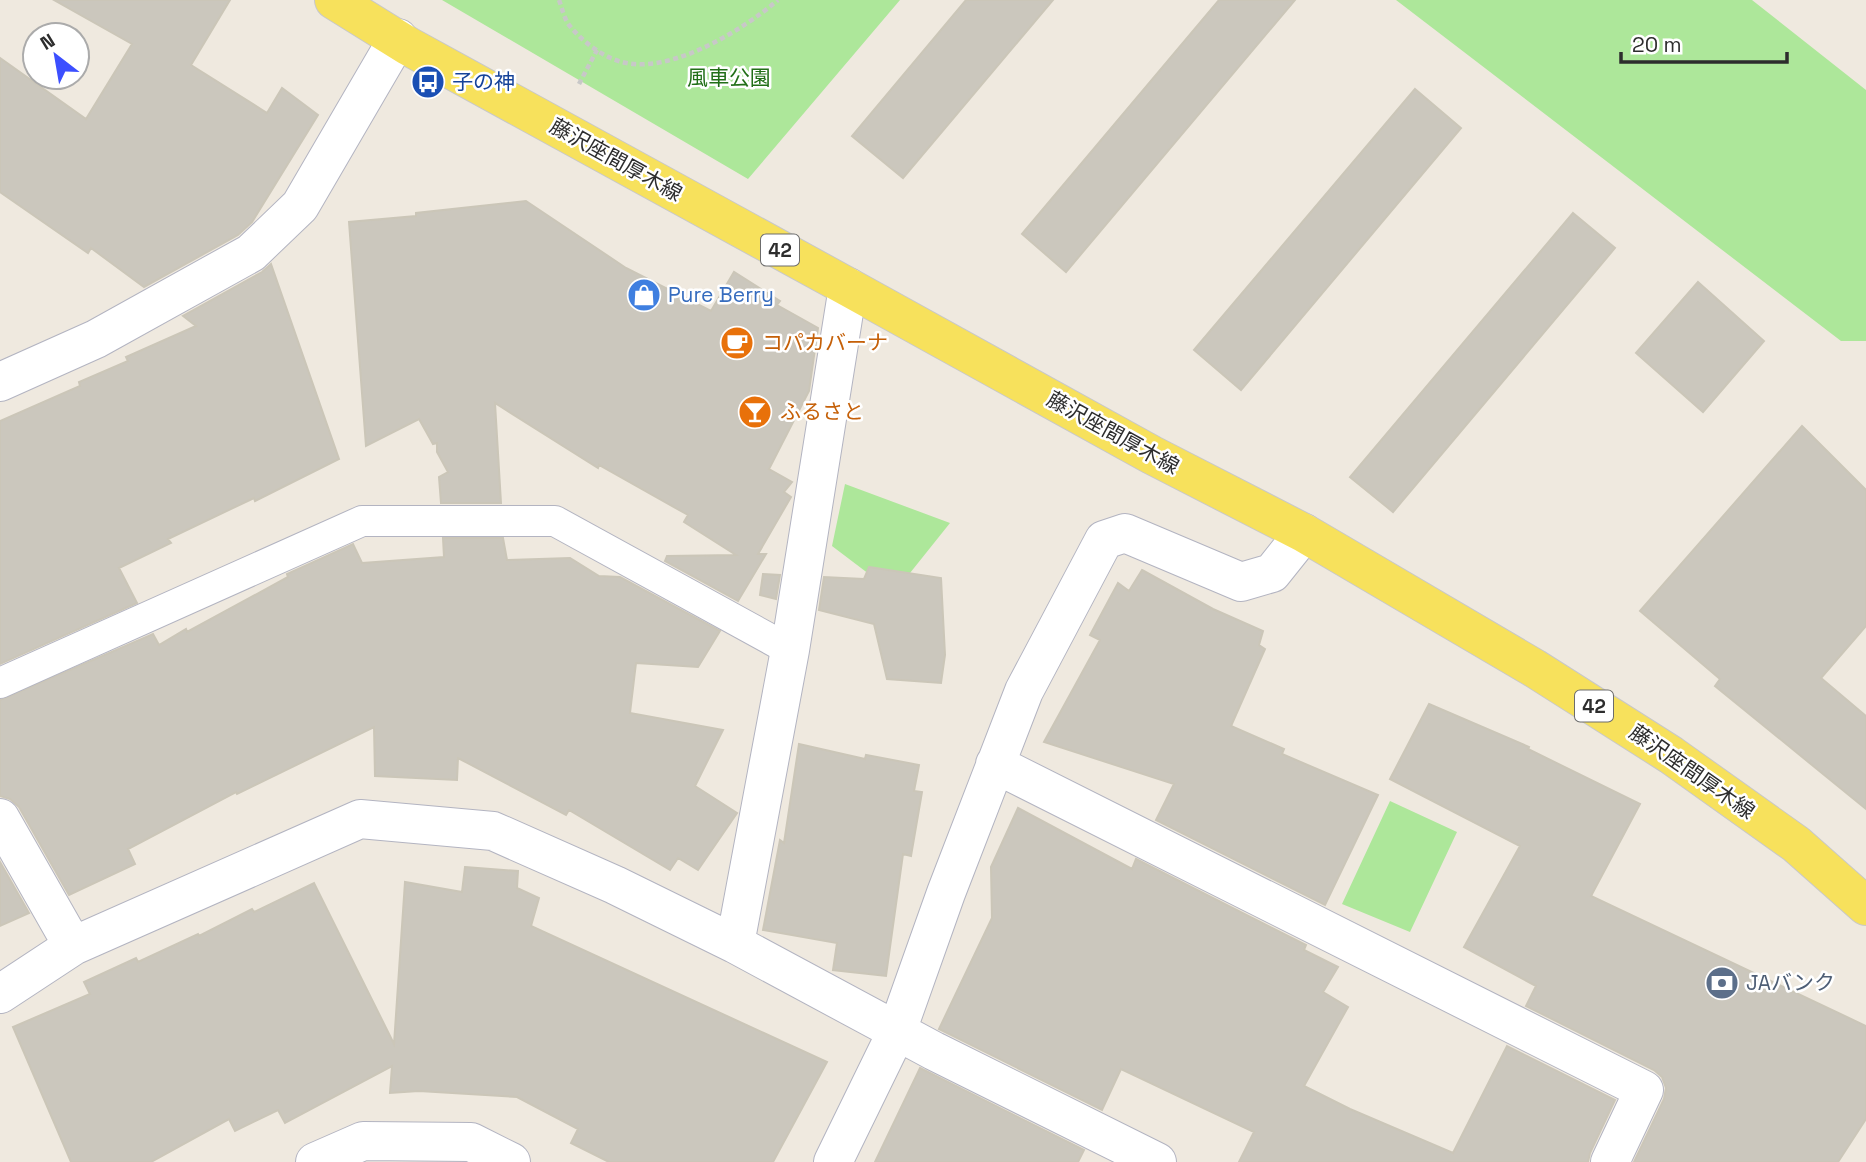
<svg xmlns="http://www.w3.org/2000/svg" width="1866" height="1162" font-family="'Space Grotesk','Noto Sans JP',sans-serif">
<style>
.green{fill:#ade79a}
.building{fill:#cbc7bd;stroke:#cbc6b8;stroke-width:2}
.lines{fill:none;stroke-linecap:round;stroke-linejoin:round}
.service-casing{stroke:#b3b4c1;stroke-width:32}
.minor-casing{stroke:#b3b4c1;stroke-width:40}
.primary-casing{stroke:#c8c8c8;stroke-width:40}
.path{stroke:#c8c8c8;stroke-width:4.5;stroke-dasharray:5 3.5;stroke-linecap:butt}
.service{stroke:#fff;stroke-width:30}
.minor{stroke:#fff;stroke-width:38}
.primary{stroke:#f7e15c;stroke-width:38}
.labels{text-anchor:middle;stroke-width:5;stroke-linejoin:round;paint-order:stroke}
.shield{fill:#fff;stroke:#6c6c6c;stroke-width:2}
.shield-label{font-size:19px;font-weight:bold;fill:#2d2d2d}
.park-label{font-size:21px;fill:#226f18;stroke:#fff}
.transit-label{font-size:21px;fill:#164399;stroke:#fff;text-anchor:start}
.street-label{font-size:21px;fill:#2d2d2d;stroke:#fff}
.shop-label{font-size:21px;fill:#366cbe;stroke:#fff;text-anchor:start}
.food-label{font-size:21px;fill:#c56008;stroke:#fff;text-anchor:start}
.service-label{font-size:21px;fill:#4e5e75;stroke:#fff;text-anchor:start}
</style>
<rect width="100%" height="100%" fill="#efe9df"/>
<!-- green -->
<path class="green" d="M442 0H900L748 179Z
M1396 0H1752L1866 90V341H1841Z
M845 484 950 523 894 593 832 546Z
M1390 801 1457 832 1410 932 1342 904Z"/>
<!-- building -->
<path class="building" d="M54 0H230L191 65 267 113 282 88 318 115 252 222 238 235 144 287 91 248 88 253 0 192V58L86 119 132 44Z
M966 0H1053L903 178 852 136Z
M1219 0H1295L1066 272 1022 234Z
M1415 89 1461 128 1241 390 1194 350Z
M526 201 626 268 711 311 734 272 780 301 777 305 818 328 809 391 769 469 792 482 784 492 791 497 758 554H766L738 601 665 561 667 556 736 555 684 522 688 515 599 465 598 468 495 403 501 503H441L439 477 448 472 437 452V443L433 444 419 419 366 446 349 222 416 216V213Z
M1573 213 1615 248 1393 512 1350 477Z
M271 264 339 459 255 501 254 498 168 539 171 543 119 568 137 603 0 664V421L80 386 79 382 128 361 126 357 196 326 183 316 262 272Z
M1698 282 1764 341 1703 412 1636 353Z
M1802 426 1866 490V626L1821 678 1866 716V809L1715 686 1720 679 1640 611Z
M443 538H503L507 560 570 558 599 576 620 577 720 631 698 667 636 663 630 713 723 730 695 786 737 813 698 870 678 858 670 870 569 810 566 815 458 758 457 780 375 776 374 727 237 794 236 792 128 849 135 864 69 895 19 807 10 799 0 796V700L153 634 159 645 186 629 187 632 288 577 287 574 353 544 362 563 444 557Z
M869 567 941 578 945 655 941 683 887 679 874 624 819 610 824 577 864 579Z
M1142 570 1213 609 1263 631 1259 645 1265 649 1231 726 1284 749 1282 754 1378 795 1325 905 1156 820 1174 784 1044 742 1100 640 1090 635 1118 583 1129 591Z
M763 574 780 575 776 599 760 595Z
M1429 704 1529 747 1528 749 1640 804 1591 896 1866 1026V1119L1838 1162H1634L1664 1099 1666 1088 1662 1077 1654 1070 1526 1006 1536 986 1464 947 1520 846 1390 779Z
M799 744 865 759 866 755 919 765 914 791 922 792 911 856 903 854 886 976 833 970 837 943 763 930 780 840 784 843Z
M1018 808 1132 869 1136 859 1306 945 1304 950 1338 967 1323 992 1348 1007 1304 1086 1350 1109 1453 1153 1507 1046 1615 1100 1590 1153 1588 1162H1239L1254 1132 1121 1069 1102 1110 939 1029 992 918 991 867Z
M0 862 29 913 0 926Z
M465 867 518 871 517 888 539 898 531 926 827 1062 773 1162H609L571 1143 578 1129 517 1097 419 1091 390 1093 392 1066 285 1123 278 1110 235 1131 229 1119 151 1162H71L13 1027 90 994 84 982 136 958 138 962 198 934 199 936 252 909 254 912 314 883 394 1044 405 882 462 892Z
M920 1068 1084 1150 1078 1162H875Z"/>
<g class="lines">
<defs>
<path id="service" d="M0 683 362 521H555L790 650"/>
<path id="minor" d="M0 382 96 339 251 253 300 206 398 38
M995 764 1644 1090 1610 1162
M0 818 73 946
M735 944 790 650 848 287
M0 994 73 946 360 819 493 831 615 885 735 944 934 1051 1157 1162
M315 1162 363 1141 471 1142 511 1162
M833 1162 897 1031 946 893 1024 691 1104 540 1125 533 1241 582 1272 573 1304 533"/>
<path id="primary" d="M334 0 408 46 848 287 1152 455 1304 533 1534 668 1671 755 1796 844 1866 906"/>
</defs>
<!-- service casing -->
<use href="#service" class="service-casing"/>
<!-- minor casing -->
<use href="#minor" class="minor-casing"/>
<!-- primary casing -->
<use href="#primary" class="primary-casing"/>
<!-- path -->
<path class="path" d="M559 0C562 8 564 18 569 25 582 41 602 57 622 62 670 75 743 30 778 0
M579 84 597 50"/>
<!-- service -->
<use href="#service" class="service"/>
<!-- minor -->
<use href="#minor" class="minor"/>
<!-- primary -->
<use href="#primary" class="primary"/>
</g>
<!-- icons -->
<defs>
<symbol id="bus-disc" viewBox="-11 -11 22 22"><circle r="9.5" fill="#1a4fb4" stroke="#fff"/><path d="M-5-6H5V4H4V6H2V4H-2V6H-4V4H-5ZM-3.5-4V0h7V-4ZM-3.5 1.2v1.5H-2V1.2ZM2 1.2v1.5H3.5V1.2Z" fill="#fff"/></symbol>
<symbol id="shop-disc" viewBox="-11 -11 22 22"><circle r="9.5" fill="#3f7fe0" stroke="#fff"/><path d="M-5-2.5h2.3a2.7 3.5 0 0 1 5.4 0H5L5.5 6h-11ZM-1.5-2.5h3a1.5 2.3 0 0 0-3 0Z" fill="#fff"/></symbol>
<symbol id="cafe-disc" viewBox="-11 -11 22 22"><circle r="9.5" fill="#e8710a" stroke="#fff"/><path d="M-5.5-4.5H6V0H3Q3 3.5 0 3.5H-2.5Q-5.5 3.5-5.5 0ZM3-3.2v2h1.7v-2ZM-6 4.5H4V6H-6Z" fill="#fff"/></symbol>
<symbol id="bar-disc" viewBox="-11 -11 22 22"><circle r="9.5" fill="#e8710a" stroke="#fff"/><path d="M-6-5H6L.8 .8V4.5H3.5V6h-7V4.5H-.8V.8Z" fill="#fff"/></symbol>
<symbol id="bank-disc" viewBox="-11 -11 22 22"><circle r="9.5" fill="#5c6f8a" stroke="#fff"/><path d="M-6-4H6V4H-6ZM0-2.3a2.3 2.3 0 1 0 0 4.6a2.3 2.3 0 1 0 0-4.6Z" fill="#fff"/></symbol>
</defs>
<g fill-rule="evenodd">
<use href="#bus-disc" x="409" y="63" width="38" height="38"/>
<use href="#shop-disc" x="625" y="276" width="38" height="38"/>
<use href="#cafe-disc" x="718" y="324" width="38" height="38"/>
<use href="#bar-disc" x="736" y="393" width="38" height="38"/>
<use href="#bank-disc" x="1703" y="964" width="38" height="38"/>
</g>
<g class="labels">
<!-- shield labels -->
<g class="shield">
<rect x="761" y="234.5" width="38" height="31" rx="5"/>
<rect x="1575" y="690.5" width="38" height="31" rx="5"/>
</g>
<g class="shield-label">
<text x="780" y="257">42</text>
<text x="1594" y="713">42</text>
</g>
<!-- park labels -->
<g class="park-label">
<text x="729" y="85">風車公園</text>
</g>
<!-- transit labels -->
<g class="transit-label">
<text x="452" y="89">子の神</text>
</g>
<!-- street labels -->
<g class="street-label">
<text transform="translate(616 160) rotate(29)" y="7">藤沢座間厚木線</text>
<text transform="translate(1113 433) rotate(29)" y="7">藤沢座間厚木線</text>
<text transform="translate(1692 772) rotate(35)" y="7">藤沢座間厚木線</text>
</g>
<!-- shop labels -->
<g class="shop-label">
<text x="668" y="302">Pure Berry</text>
</g>
<!-- food labels -->
<g class="food-label">
<text x="762" y="350">コパカバーナ</text>
<text x="780" y="419">ふるさと</text>
</g>
<!-- service labels -->
<g class="service-label">
<text x="1746" y="990">JAバンク</text>
</g>
</g>
<!-- north arrow -->
<g transform="translate(56 56) rotate(329)"><circle r="33" fill="#ffffff" stroke="#ababab" stroke-width="2"/>
<path d="M0-5L12 26L0 18L-12 26Z" fill="#3c4fff"/>
<text y="-10" font-size="19" font-weight="bold" text-anchor="middle" fill="#2d2d2d">N</text>
</g>
<!-- scale -->
<path d="M1621 52v10h166v-10" fill="none" stroke="#2d2d2d" stroke-width="3.5"/>
<text x="1632" y="52" font-size="21" fill="#2d2d2d" stroke="#ffffff" stroke-width="5" paint-order="stroke">20 m</text>
</svg>
